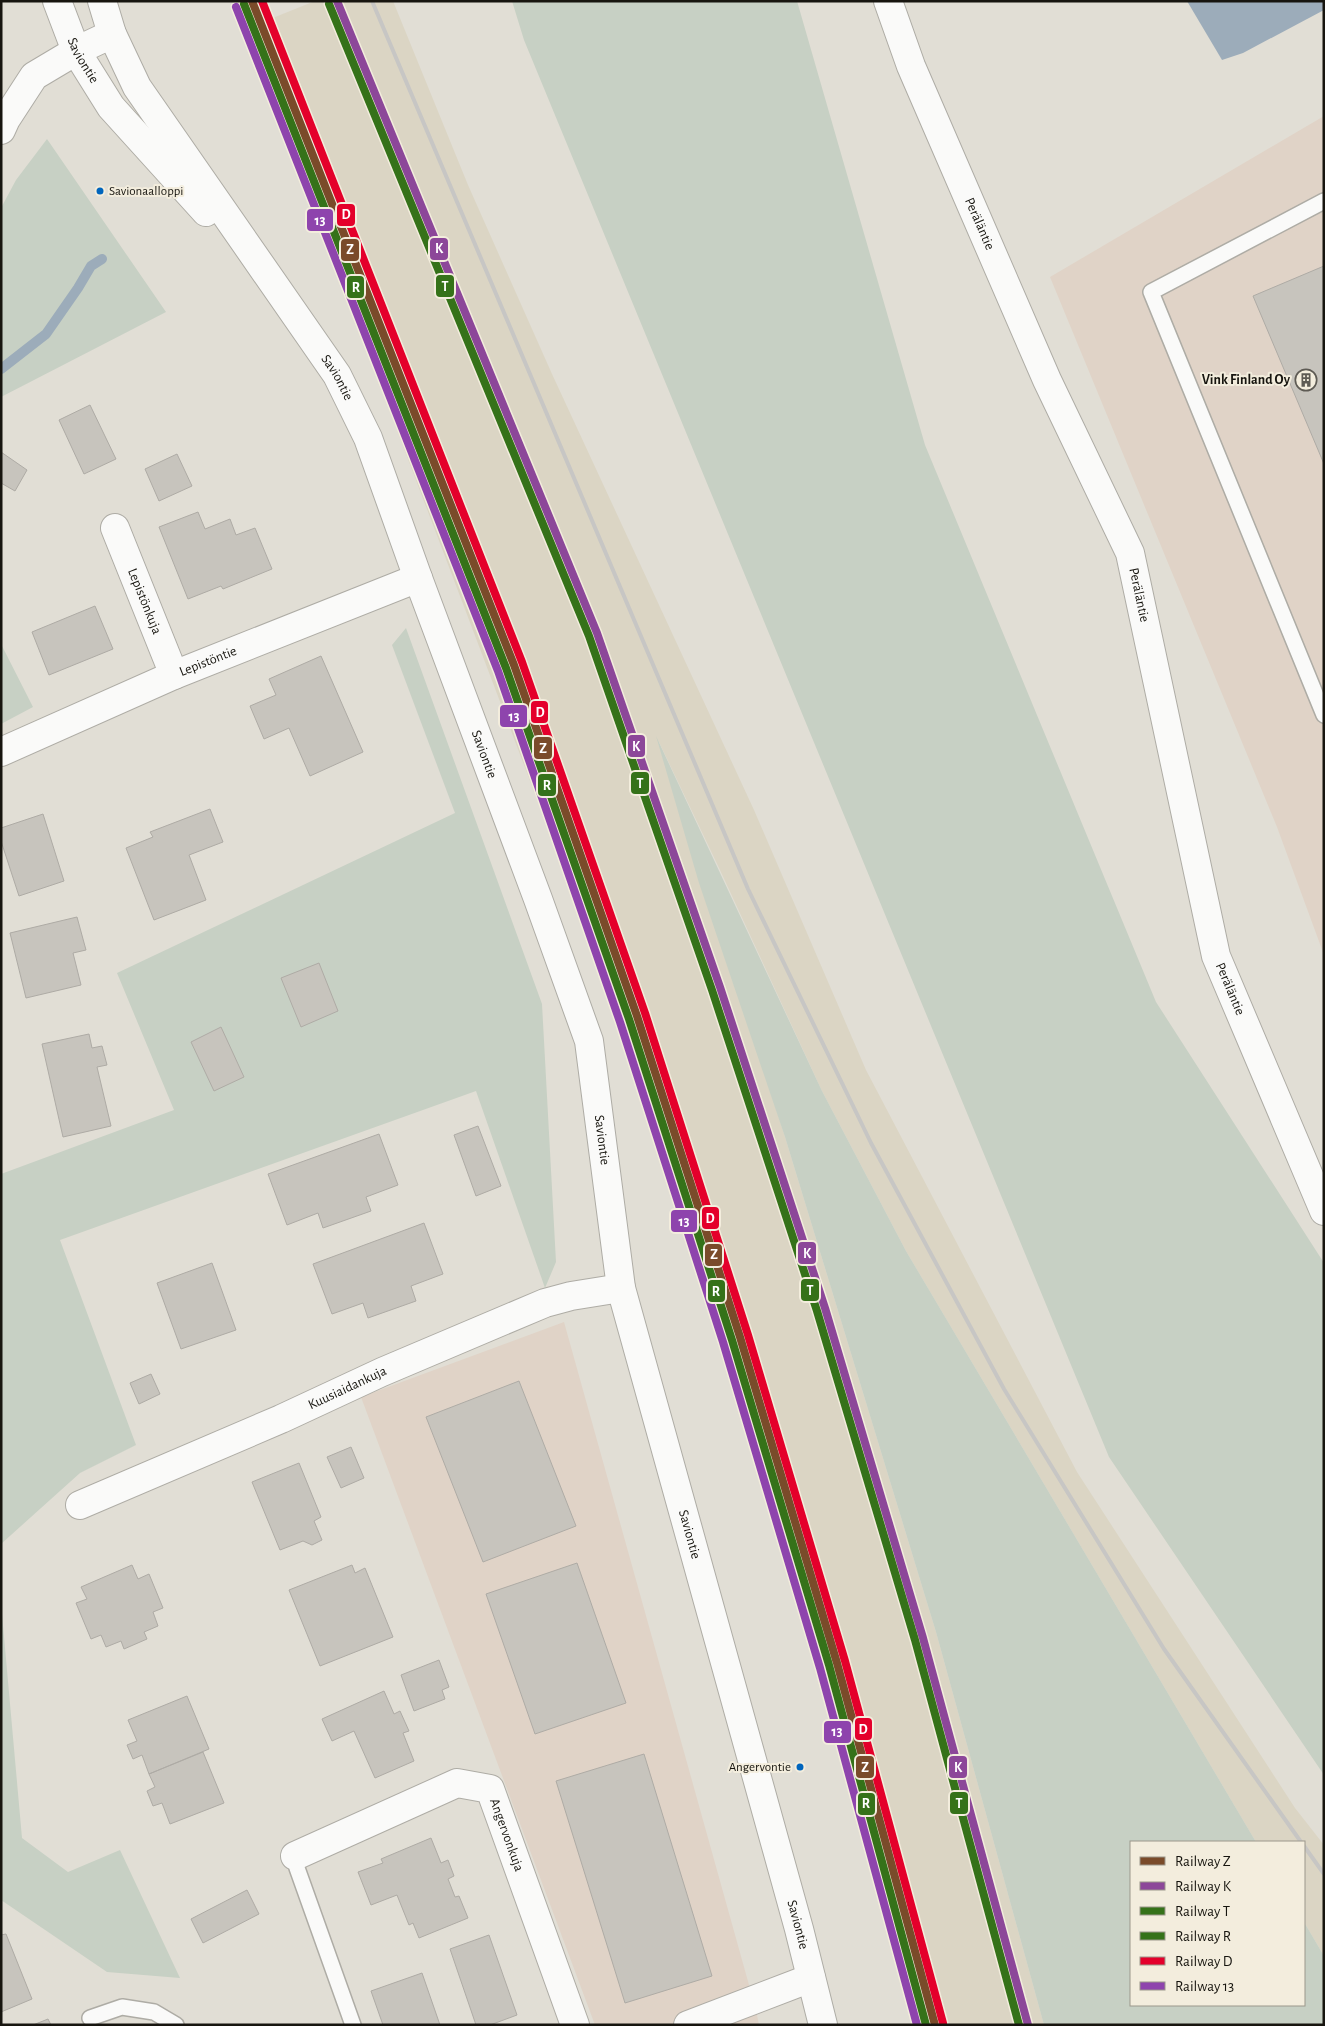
<svg xmlns="http://www.w3.org/2000/svg" width="1325" height="2026" font-family="'Alegreya Sans',sans-serif">
<style>
.built{fill:#dbd5c4}
.industrial{fill:#e0d3c7}
.green{fill:#c7d0c4}
.water{fill:#9cacba}
.lines{fill:none;stroke-linecap:round;stroke-linejoin:round}
.stream{stroke:#9cacba;stroke-width:10}
.building{fill:#c7c4bd;stroke:#aeaba5}
.lane-casing{stroke:#aeaca5;stroke-width:18}
.street-casing{stroke:#aeaca5;stroke-width:30}
.secondary-casing{stroke:#aeaca5;stroke-width:30}
.lane{stroke:#fafaf9;stroke-width:15}
.street{stroke:#fafaf9;stroke-width:28}
.secondary{stroke:#fafaf9;stroke-width:28}
.rail{stroke:#c7c6c4;stroke-width:4}
.rail-1-casing{stroke:#f3eddd;stroke-width:11}
.rail-2-casing{stroke:#f3eddd;stroke-width:11}
.rail-3-casing{stroke:#f3eddd;stroke-width:11}
.rail-4-casing{stroke:#f3eddd;stroke-width:11}
.rail-5-casing{stroke:#f3eddd;stroke-width:11}
.rail-6-casing{stroke:#f3eddd;stroke-width:11}
.rail-1{stroke:#7a4b2a;stroke-width:8}
.rail-2{stroke:#8c4799;stroke-width:8}
.rail-3{stroke:#357219;stroke-width:8}
.rail-4{stroke:#357219;stroke-width:8}
.rail-5{stroke:#e4002b;stroke-width:8}
.rail-6{stroke:#8e44ad;stroke-width:8}
.bus-dot{fill:#0065bd;stroke:#f3eddd;stroke-width:2}
.labels{text-anchor:middle;dominant-baseline:central;stroke-width:4;stroke-linejoin:round;paint-order:stroke}
.bus-label{font-size:13px;fill:#17150f;stroke:#f3eddd;text-anchor:start}
.street-label{font-size:14px;fill:#17150f;stroke:#f3eddd}
.poi-label{font-size:14px;font-weight:bold;fill:#17150f;stroke:#f3eddd;text-anchor:end}
.line-badge{stroke:#f3eddd;stroke-width:2}
.badge-label{font-size:14px;text-anchor:middle;font-weight:bold;fill:#fff}
</style>
<rect width="100%" height="100%" fill="#e1ded5"/>
<!-- built -->
<path class="built" d="M315,1H393L468,185L552,374L754,810L866,1070L1077,1472L1295,1808L1324,1845V1956L1304,1922V1842H1256L906,1251L822,1091L720,870L658,740L785,1137L936,1632L1044,2025H916L824,1661L571,889L245,29Z"/>
<!-- industrial -->
<path class="industrial" d="M1324,116V955L1277,827L1050,277Z
M564,1322L756,2010L759,2025H595L361,1397Z"/>
<!-- green -->
<path class="green" d="M512,1H797L925,445L1156,1002L1324,1263V1775L1109,1457L524,40Z
M47,139L166,312L1,397V208L16,180Z
M406,628L542,1004L556,1262L545,1288L476,1091L60,1240L136,1445L80,1473L1,1544V1174L174,1110L117,973L455,813L392,645Z
M1,644L33,707L1,724Z
M656,736L822,1091L906,1251L1256,1842H1131V2005H1304V1922L1324,1956V2025H1044L936,1632L785,1137L699,883Z
M1,1603L22,1838L68,1872L120,1850L180,1978L107,1972L1,1900Z"/>
<!-- water -->
<path class="water" d="M1187,1H1324V10L1243,53L1222,60Z"/>
<g class="lines">
<!-- stream -->
<path class="stream" d="M1,369L46,334L78,288L91,266L102,259"/>
</g>
<!-- building -->
<path class="building" d="M1324,266V464L1253,296Z
M90,405L116,459L84,474L59,420Z
M1,452L27,470L15,491L1,483Z
M177,454L192,486L159,501L145,469Z
M198,512L205,529L230,519L236,535L255,528L272,569L223,589L221,586L188,599L159,527Z
M95,606L113,649L49,675L32,632Z
M321,656L363,752L310,776L289,728L264,739L250,706L276,695L269,679Z
M210,809L223,842L189,855L206,900L154,920L126,848L153,837L150,832Z
M43,814L64,881L19,896L1,841V828Z
M77,917L86,950L73,953L81,985L26,998L10,933Z
M319,963L338,1011L301,1027L281,978Z
M221,1027L244,1077L214,1091L191,1042Z
M89,1034L92,1048L102,1046L107,1065L97,1067L111,1126L63,1137L42,1044Z
M478,1126L501,1186L476,1196L454,1135Z
M379,1134L398,1185L366,1197L371,1211L323,1228L318,1213L287,1225L268,1174Z
M424,1223L443,1274L411,1286L416,1301L368,1318L363,1303L332,1314L313,1264Z
M212,1263L236,1330L181,1349L157,1283Z
M151,1374L160,1394L139,1404L130,1383Z
M519,1381L576,1526L483,1562L426,1417Z
M351,1447L364,1478L341,1488L327,1457Z
M299,1463L321,1517L314,1521L322,1540L312,1545L303,1541L280,1550L252,1482Z
M577,1563L626,1703L535,1734L486,1594Z
M132,1565L138,1579L149,1574L163,1608L153,1612L158,1626L144,1632L147,1639L124,1649L121,1641L106,1647L101,1635L91,1639L76,1603L87,1599L81,1587Z
M352,1565L355,1573L365,1568L393,1637L320,1666L289,1590Z
M439,1660L449,1687L442,1690L445,1699L414,1711L401,1675Z
M384,1691L394,1714L400,1711L409,1731L403,1733L414,1761L375,1778L354,1731L332,1741L322,1719Z
M187,1696L209,1749L149,1774L142,1755L133,1759L127,1745L137,1741L128,1720Z
M203,1752L224,1803L170,1824L162,1803L153,1806L147,1791L155,1787L149,1774Z
M644,1754L712,1976L625,2003L556,1781Z
M431,1838L441,1863L448,1860L454,1876L448,1879L455,1897L459,1896L468,1918L419,1938L413,1923L409,1925L397,1895L371,1905L358,1872L383,1863L381,1859Z
M247,1890L259,1914L203,1943L191,1919Z
M6,1934L32,1999L1,2012V1935Z
M489,1935L517,2015L490,2025H476L450,1949Z
M422,1973L440,2025H383L371,1991Z
M48,2019L51,2025H33Z"/>
<g class="lines">
<!-- lane casing -->
<g class="lane-casing">
<path id="lane" d="M1324,201L1151,292L1324,715
M297,1868L353,2025
M90,2018L122,2007L154,2012L176,2025"/>
</g>
<!-- street casing -->
<g class="street-casing">
<g id="street">
<path id="s1" d="M888,1L911,66L1047,380L1130,553L1216,956L1324,1211"/>
<path d="M1,130L6,119L34,76L76,51L112,34"/>
<path id="s2" d="M115,528L174,675"/>
<path id="s3" d="M1,752L174,675L418,578"/>
<path id="s4" d="M80,1505L281,1419L382,1372L545,1303L571,1296L621,1288"/>
<path id="s5" d="M295,1856L457,1783L490,1789L575,2025"/>
<path d="M688,2025L811,1978"/>
</g>
</g>
<!-- secondary casing -->
<g class="secondary-casing">
<g id="secondary">
<path id="s6" d="M57,1L76,51L111,107L206,212"/>
<path id="s7" d="M102,1L112,34L137,87L337,375L368,438L418,578L538,899L589,1041L621,1288L799,1929L823,2025"/>
</g>
</g>
<!-- lane -->
<use href="#lane" class="lane"/>
<!-- street -->
<use href="#street" class="street"/>
<!-- secondary -->
<use href="#secondary" class="secondary"/>
<!-- rail -->
<path class="rail" d="M372,1L748,889L871,1143L1004,1389L1164,1649L1301,1842
M1304,1846L1324,1874"/>
<!-- rail-1 casing -->
<g class="rail-1-casing">
<path id="rail-1" d="M252,1L514,665L637,1016L740,1337L837,1663L935,2025"/>
</g>
<!-- rail-2 casing -->
<g class="rail-2-casing">
<path id="rail-2" d="M337,1L597,633L720,987L825,1308L923,1638L1028,2025"/>
</g>
<!-- rail-3 casing -->
<g class="rail-3-casing">
<path id="rail-3" d="M329,4L589,636L712,990L817,1311L915,1640L1019,2025"/>
</g>
<!-- rail-4 casing -->
<g class="rail-4-casing">
<path id="rail-4" d="M244,4L506,668L629,1019L732,1340L829,1665L926,2025"/>
</g>
<!-- rail-5 casing -->
<g class="rail-5-casing">
<path id="rail-5" d="M262,1L522,662L645,1013L748,1335L845,1661L943,2023"/>
</g>
<!-- rail-6 casing -->
<g class="rail-6-casing">
<path id="rail-6" d="M236,7L498,671L620,1022L723,1342L820,1668L917,2025"/>
</g>
<!-- rail-1 -->
<use href="#rail-1" class="rail-1"/>
<!-- rail-2 -->
<use href="#rail-2" class="rail-2"/>
<!-- rail-3 -->
<use href="#rail-3" class="rail-3"/>
<!-- rail-4 -->
<use href="#rail-4" class="rail-4"/>
<!-- rail-5 -->
<use href="#rail-5" class="rail-5"/>
<!-- rail-6 -->
<use href="#rail-6" class="rail-6"/>
</g>
<!-- icons -->
<defs>
<g id="building-ring" transform="scale(1.125)"><circle r="9.5" fill="#f3eddd" stroke="#5e5b54" stroke-width="1.5"/><path d="M-4-6H4V6H1V3H-1V6H-4ZM-2.5-4.3h1.7v1.8h-1.7ZM.8-4.3h1.7v1.8H.8ZM-2.5-1h1.7V.8h-1.7ZM.8-1h1.7V.8H.8Z" fill="#5e5b54"/></g>
</defs>
<g fill-rule="evenodd">
<use href="#building-ring" x="1306" y="380"/>
</g>
<!-- markers -->
<g class="bus-dot">
<circle cx="100" cy="191" r="4.5"/>
<circle cx="800" cy="1767" r="4.5"/>
</g>
<g class="labels">
<!-- bus labels -->
<g class="bus-label">
<text x="109" y="191">Savionaalloppi</text>
<text x="791" y="1767" text-anchor="end">Angervontie</text>
</g>
<!-- street labels -->
<g class="street-label">
<text stroke="none"><textPath href="#s6" startOffset="65">Saviontie</textPath></text>
<text stroke="none"><textPath href="#s1" startOffset="241">Peräläntie</textPath></text>
<text stroke="none"><textPath href="#s7" startOffset="446">Saviontie</textPath></text>
<text stroke="none"><textPath href="#s1" startOffset="646">Peräläntie</textPath></text>
<text stroke="none"><textPath href="#s2" startOffset="79">Lepistönkuja</textPath></text>
<text stroke="none"><textPath href="#s3" startOffset="226">Lepistöntie</textPath></text>
<text stroke="none"><textPath href="#s7" startOffset="851">Saviontie</textPath></text>
<text stroke="none"><textPath href="#s1" startOffset="1051">Peräläntie</textPath></text>
<text stroke="none"><textPath href="#s7" startOffset="1256">Saviontie</textPath></text>
<text stroke="none"><textPath href="#s4" startOffset="292">Kuusiaidankuja</textPath></text>
<text stroke="none"><textPath href="#s7" startOffset="1661">Saviontie</textPath></text>
<text stroke="none"><textPath href="#s5" startOffset="260">Angervonkuja</textPath></text>
<text stroke="none"><textPath href="#s7" startOffset="2066">Saviontie</textPath></text>
</g>
<!-- poi labels -->
<g class="poi-label">
<text x="1290" y="380">Vink Finland Oy</text>
</g>
</g>
<g class="line-badge">
<rect x="336" y="203" width="20" height="24" rx="5" fill="#e4002b"/>
<rect x="306" y="208" width="28" height="24" rx="5" fill="#8e44ad"/>
<rect x="429" y="237" width="20" height="24" rx="5" fill="#8c4799"/>
<rect x="340" y="238" width="20" height="24" rx="5" fill="#7a4b2a"/>
<rect x="435" y="274" width="20" height="24" rx="5" fill="#357219"/>
<rect x="346" y="275" width="19" height="24" rx="5" fill="#357219"/>
<rect x="530" y="700" width="19" height="24" rx="5" fill="#e4002b"/>
<rect x="499" y="704" width="29" height="24" rx="5" fill="#8e44ad"/>
<rect x="627" y="734" width="19" height="24" rx="5" fill="#8c4799"/>
<rect x="533" y="736" width="20" height="24" rx="5" fill="#7a4b2a"/>
<rect x="630" y="771" width="20" height="24" rx="5" fill="#357219"/>
<rect x="537" y="773" width="20" height="24" rx="5" fill="#357219"/>
<rect x="701" y="1206" width="19" height="24" rx="5" fill="#e4002b"/>
<rect x="670" y="1209" width="28" height="24" rx="5" fill="#8e44ad"/>
<rect x="797" y="1241" width="20" height="24" rx="5" fill="#8c4799"/>
<rect x="704" y="1243" width="19" height="24" rx="5" fill="#7a4b2a"/>
<rect x="800" y="1278" width="20" height="24" rx="5" fill="#357219"/>
<rect x="707" y="1279" width="19" height="24" rx="5" fill="#357219"/>
<rect x="854" y="1717" width="19" height="24" rx="5" fill="#e4002b"/>
<rect x="823" y="1720" width="29" height="24" rx="5" fill="#8e44ad"/>
<rect x="948" y="1755" width="20" height="24" rx="5" fill="#8c4799"/>
<rect x="855" y="1755" width="20" height="24" rx="5" fill="#7a4b2a"/>
<rect x="949" y="1791" width="20" height="24" rx="5" fill="#357219"/>
<rect x="857" y="1792" width="19" height="24" rx="5" fill="#357219"/>
</g>
<g class="badge-label">
<text x="346" y="219">D</text>
<text x="320" y="225">13</text>
<text x="439" y="253">K</text>
<text x="350" y="254">Z</text>
<text x="445" y="291">T</text>
<text x="356" y="292">R</text>
<text x="540" y="717">D</text>
<text x="514" y="721">13</text>
<text x="636" y="751">K</text>
<text x="543" y="753">Z</text>
<text x="640" y="788">T</text>
<text x="547" y="790">R</text>
<text x="710" y="1223">D</text>
<text x="684" y="1226">13</text>
<text x="807" y="1258">K</text>
<text x="714" y="1259">Z</text>
<text x="810" y="1295">T</text>
<text x="716" y="1296">R</text>
<text x="863" y="1734">D</text>
<text x="837" y="1736">13</text>
<text x="958" y="1772">K</text>
<text x="865" y="1772">Z</text>
<text x="959" y="1808">T</text>
<text x="866" y="1808">R</text>
</g>
<!-- border -->
<rect width="1325" height="2026" fill="none" stroke="#17150f" stroke-width="5"/>
<!-- legend -->
<rect x="1130" y="1841" width="175" height="165" fill="#f3eddd" stroke="#9b978b"/>
<rect x="1140" y="1857" width="25" height="8" fill="#7a4b2a" stroke="#9b978b"/>
<text x="1175" y="1866" font-size="15" fill="#17150f">Railway Z</text>
<rect x="1140" y="1882" width="25" height="8" fill="#8c4799" stroke="#9b978b"/>
<text x="1175" y="1891" font-size="15" fill="#17150f">Railway K</text>
<rect x="1140" y="1907" width="25" height="8" fill="#357219" stroke="#9b978b"/>
<text x="1175" y="1916" font-size="15" fill="#17150f">Railway T</text>
<rect x="1140" y="1932" width="25" height="8" fill="#357219" stroke="#9b978b"/>
<text x="1175" y="1941" font-size="15" fill="#17150f">Railway R</text>
<rect x="1140" y="1957" width="25" height="8" fill="#e4002b" stroke="#9b978b"/>
<text x="1175" y="1966" font-size="15" fill="#17150f">Railway D</text>
<rect x="1140" y="1982" width="25" height="8" fill="#8e44ad" stroke="#9b978b"/>
<text x="1175" y="1991" font-size="15" fill="#17150f">Railway 13</text>
</svg>
